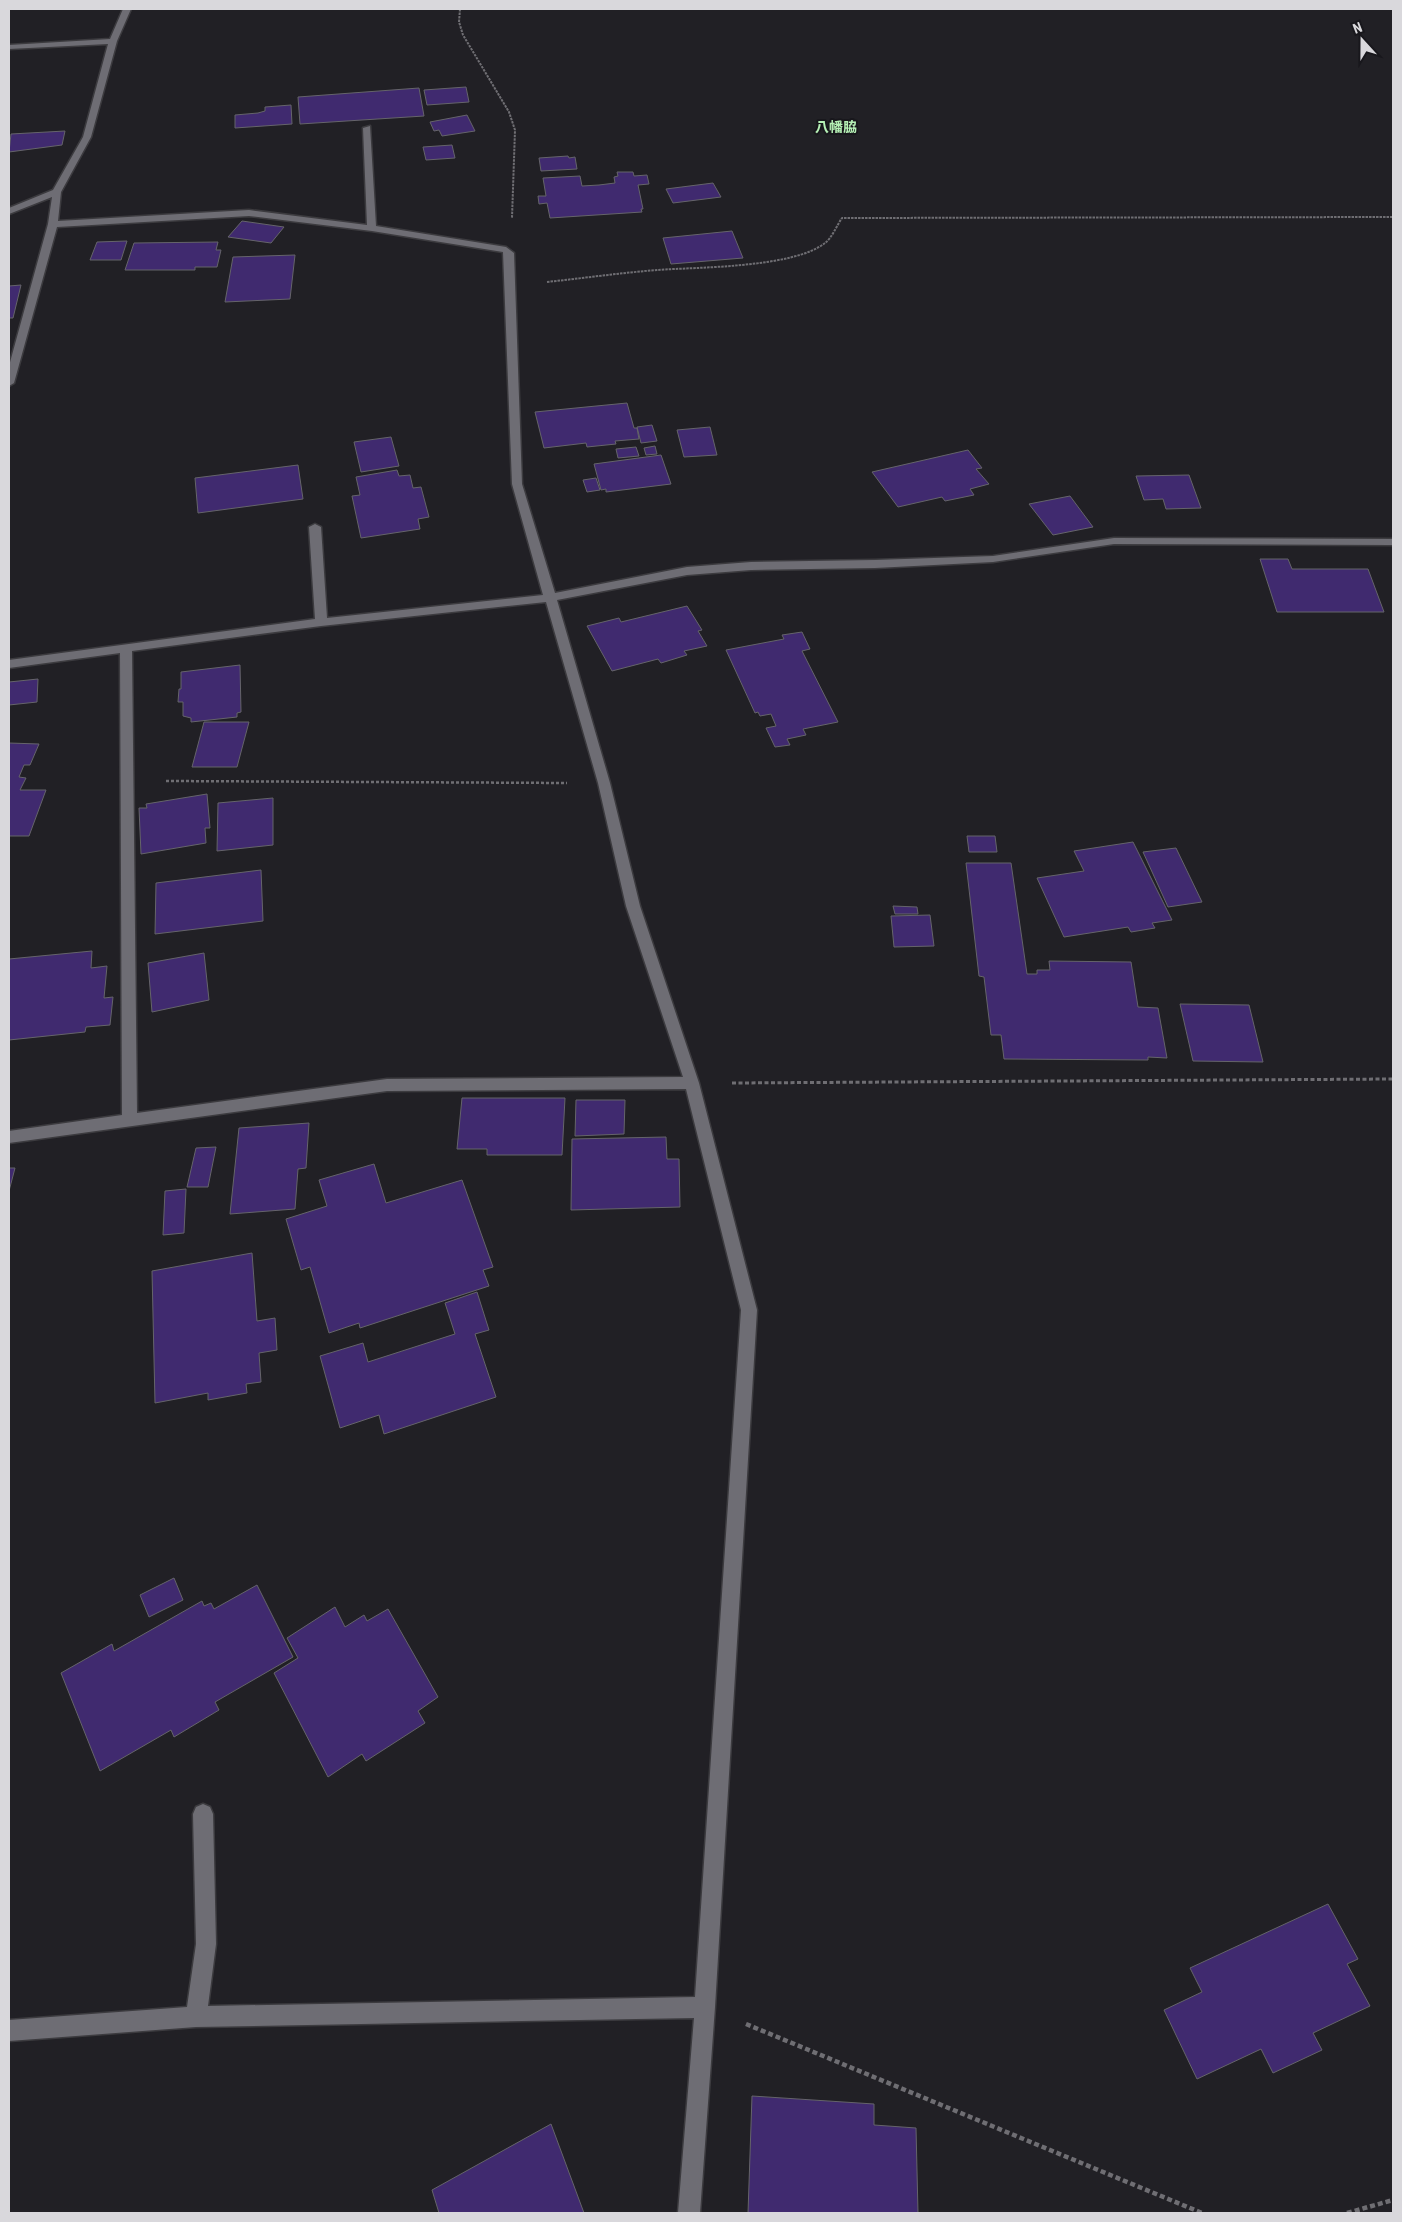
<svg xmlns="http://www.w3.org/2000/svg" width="1402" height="2222" font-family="'Roboto Condensed','Noto Sans JP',sans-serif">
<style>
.building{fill:#402a6f;stroke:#65646a}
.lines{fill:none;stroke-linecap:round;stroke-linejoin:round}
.minor-casing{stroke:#3c3b3f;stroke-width:3}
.path-far3{stroke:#6f6e73;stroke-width:2;stroke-dasharray:2.5 1;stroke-linecap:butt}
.path-far2{stroke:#6f6e73;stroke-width:2.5;stroke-dasharray:3 2;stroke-linecap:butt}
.path-far1{stroke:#6f6e73;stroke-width:3;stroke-dasharray:4 2.5;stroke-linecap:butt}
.path{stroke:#6f6e73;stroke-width:4.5;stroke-dasharray:5 3;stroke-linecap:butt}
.minor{fill:#6e6d74;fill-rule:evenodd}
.labels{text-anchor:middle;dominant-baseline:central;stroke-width:4;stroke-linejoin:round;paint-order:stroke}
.far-neighbourhood-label{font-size:14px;font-weight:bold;fill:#b6f1b6;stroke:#18171c}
</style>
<rect width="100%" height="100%" fill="#212025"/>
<!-- building -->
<path class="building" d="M466,87L469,102L427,105L424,90Z
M419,88L424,116L300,124L298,97Z
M291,105L292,124L235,128V115L258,113L265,111V107Z
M467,115L475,131L442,136L439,130L434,131L430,122Z
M65,131L62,145L9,152L11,134Z
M452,145L455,158L426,160L423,147Z
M568,156L569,158L575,157L577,169L541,171L539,158Z
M617,172H633L634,176L647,175L649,184L638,185L643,209H641L642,212L550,218L547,203L539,204L538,196H546L543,178L580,176L582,186L599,185L615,183L614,177L618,176Z
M713,183L721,197L673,203L666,189Z
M242,221L284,227L271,243L228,237Z
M732,231L743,258L671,264L663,238Z
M127,241L121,260H90L97,242Z
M218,242L216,250H221L217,267H195V270H125L134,243Z
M295,255L290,299L225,302L233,257Z
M21,285L13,318H9V286Z
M627,403L634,428H637L639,439L615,441L616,444L587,447L586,443L544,448L535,412Z
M652,425L657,441L641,443L637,427Z
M710,427L717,455L684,457L677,430Z
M391,437L399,466L361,472L354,442Z
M655,446L657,454L646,455L644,448Z
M636,447L639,456L618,458L616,449Z
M968,450L982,468L976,469L989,484L970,489L974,495L945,501L942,497L898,507L872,472Z
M661,455L671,484L606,492V489L601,490L594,464Z
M298,465L303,499L198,513L195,478Z
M397,470L399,476L410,475L413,488L421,487L429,517L418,519L420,529L361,538L352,496L360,495L356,477Z
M1189,475L1201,508L1166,509L1163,499L1144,500L1136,476Z
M596,478L600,490L587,492L583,480Z
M1070,496L1093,527L1053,535L1029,504Z
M1260,559H1288L1292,569H1368L1384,612H1277Z
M687,606L702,630L698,631L707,646L684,651L687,655L661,663L658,659L612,671L587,626L619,618L621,622Z
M802,632L810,649L802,651L838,722L803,729L806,735L787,739L790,745L775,747L766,728L776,726L771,714L760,716L758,712L755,713L726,650L784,639L782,635Z
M240,665L241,712L237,713V717L191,722V718L183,716V702H178L179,689H181V672Z
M38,679L37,702L9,705V682Z
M204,722H249L237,767H192Z
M9,743L39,744L30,765H24L19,777L26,778L20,790H46L29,836H9Z
M207,794L210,828H205L206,843L141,854L139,808H147L146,804Z
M273,798V845L217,851L218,803Z
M967,836H995L997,852H969Z
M1133,842L1172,920L1152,923L1155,928L1131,932L1128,927L1064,937L1037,878L1084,871L1074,851Z
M1176,848L1202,902L1168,907L1143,852Z
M966,863H1011L1027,974H1037V970H1050L1049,961L1131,962L1138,1007L1158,1008L1167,1058L1148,1057V1060L1004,1059L1001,1035H991L984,977L979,976Z
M261,870L263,921L155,934L156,883Z
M893,906L917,907L918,914H895Z
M930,915L934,946L894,947L891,916Z
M92,951L91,968L107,966L104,998L113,997L110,1025L86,1027L85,1032L9,1040V959Z
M204,953L209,1000L152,1012L148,963Z
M1180,1004L1249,1005L1263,1062L1193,1061Z
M462,1098H565L562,1155H487V1149H457Z
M576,1100H625L624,1134L575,1136Z
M309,1123L306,1168L298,1169L295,1209L230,1214L239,1128Z
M666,1137L667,1159H679L680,1207L571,1210L572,1139Z
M216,1147L208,1187H187L196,1148Z
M374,1164L386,1203L462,1180L493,1267L483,1270L489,1286L360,1328L359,1323L329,1333L310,1267L301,1270L286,1219L327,1206L319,1180Z
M9,1168H15L9,1191Z
M186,1189L184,1233L163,1235L165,1191Z
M252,1253L257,1321L275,1318L277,1350L259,1353L261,1382L246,1384L247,1393L208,1400V1393L155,1403L152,1271Z
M477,1292L489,1330L475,1334L496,1397L384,1434L379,1415L340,1428L320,1356L363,1343L368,1362L455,1334L445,1303Z
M174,1578L183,1600L149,1617L140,1595Z
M257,1585L293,1657L215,1702L219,1710L174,1737L171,1730L100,1771L61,1673L112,1644L114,1651L202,1601L204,1606L211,1603L214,1609Z
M335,1607L345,1627L364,1615L367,1621L388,1609L438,1697L418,1711L425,1723L366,1761L362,1754L328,1777L274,1673L298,1658L287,1638Z
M1328,1904L1358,1959L1347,1964L1370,2006L1313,2033L1322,2050L1273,2073L1261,2049L1197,2079L1164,2010L1202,1992L1190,1968Z
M752,2096L874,2104V2125L916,2128L918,2213H748Z
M551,2124L584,2213H439L432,2190Z"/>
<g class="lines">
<!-- minor casing -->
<g class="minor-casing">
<path id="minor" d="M123,9H131L117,41L91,137L61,192L58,221L249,210L367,225L363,128L370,126L376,226L506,247L514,253L522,484L555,593L687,567L751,562L875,560L993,556L1114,538L1393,539V545L1114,544L993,562L875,568L751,570L687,575L557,600L610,783L640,906L699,1083L757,1310L715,2007L700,2213H678L694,2018L196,2027L9,2041V2020L187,2007L196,1944L193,1814L196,1807L203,1804L210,1807L213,1814L216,1944L208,2006L695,1997L741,1310L686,1089L387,1091L9,1143V1131L122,1115L120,653L9,668V660L315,619L309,527L315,524L321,527L327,618L543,595L512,484L503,252L372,231L249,216L57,227L14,383L9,386V366L48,224L52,197L9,214V208L53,190L83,137L108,44L9,49V45L110,39ZM546,602L598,783L626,906L683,1077L387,1079L137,1113L132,651L321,626Z"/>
</g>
<!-- path-far3 -->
<path class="path-far3" d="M460,9L459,22L463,35L509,112L515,130L512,218
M547,282C584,278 620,273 657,270C698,267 793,268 825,243C832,238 837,225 842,218L1393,217"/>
<!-- path-far2 -->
<path class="path-far2" d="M166,781L567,783"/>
<!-- path-far1 -->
<path class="path-far1" d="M732,1083L1393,1079"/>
<!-- path -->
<path class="path" d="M746,2024L1202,2213
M1347,2213L1393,2200"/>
<!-- minor -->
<use href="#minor" class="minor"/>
</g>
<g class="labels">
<!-- far-neighbourhood labels -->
<g class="far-neighbourhood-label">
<text x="836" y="127">八幡脇</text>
</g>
</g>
<!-- border -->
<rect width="1402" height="2222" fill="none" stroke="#d9d8dc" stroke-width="20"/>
<!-- north arrow -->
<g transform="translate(1362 40) rotate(339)" stroke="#18171c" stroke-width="4" paint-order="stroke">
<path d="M0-4L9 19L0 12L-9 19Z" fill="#d9d8dc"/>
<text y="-8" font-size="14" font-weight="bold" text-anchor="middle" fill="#d9d8dc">N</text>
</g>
</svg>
